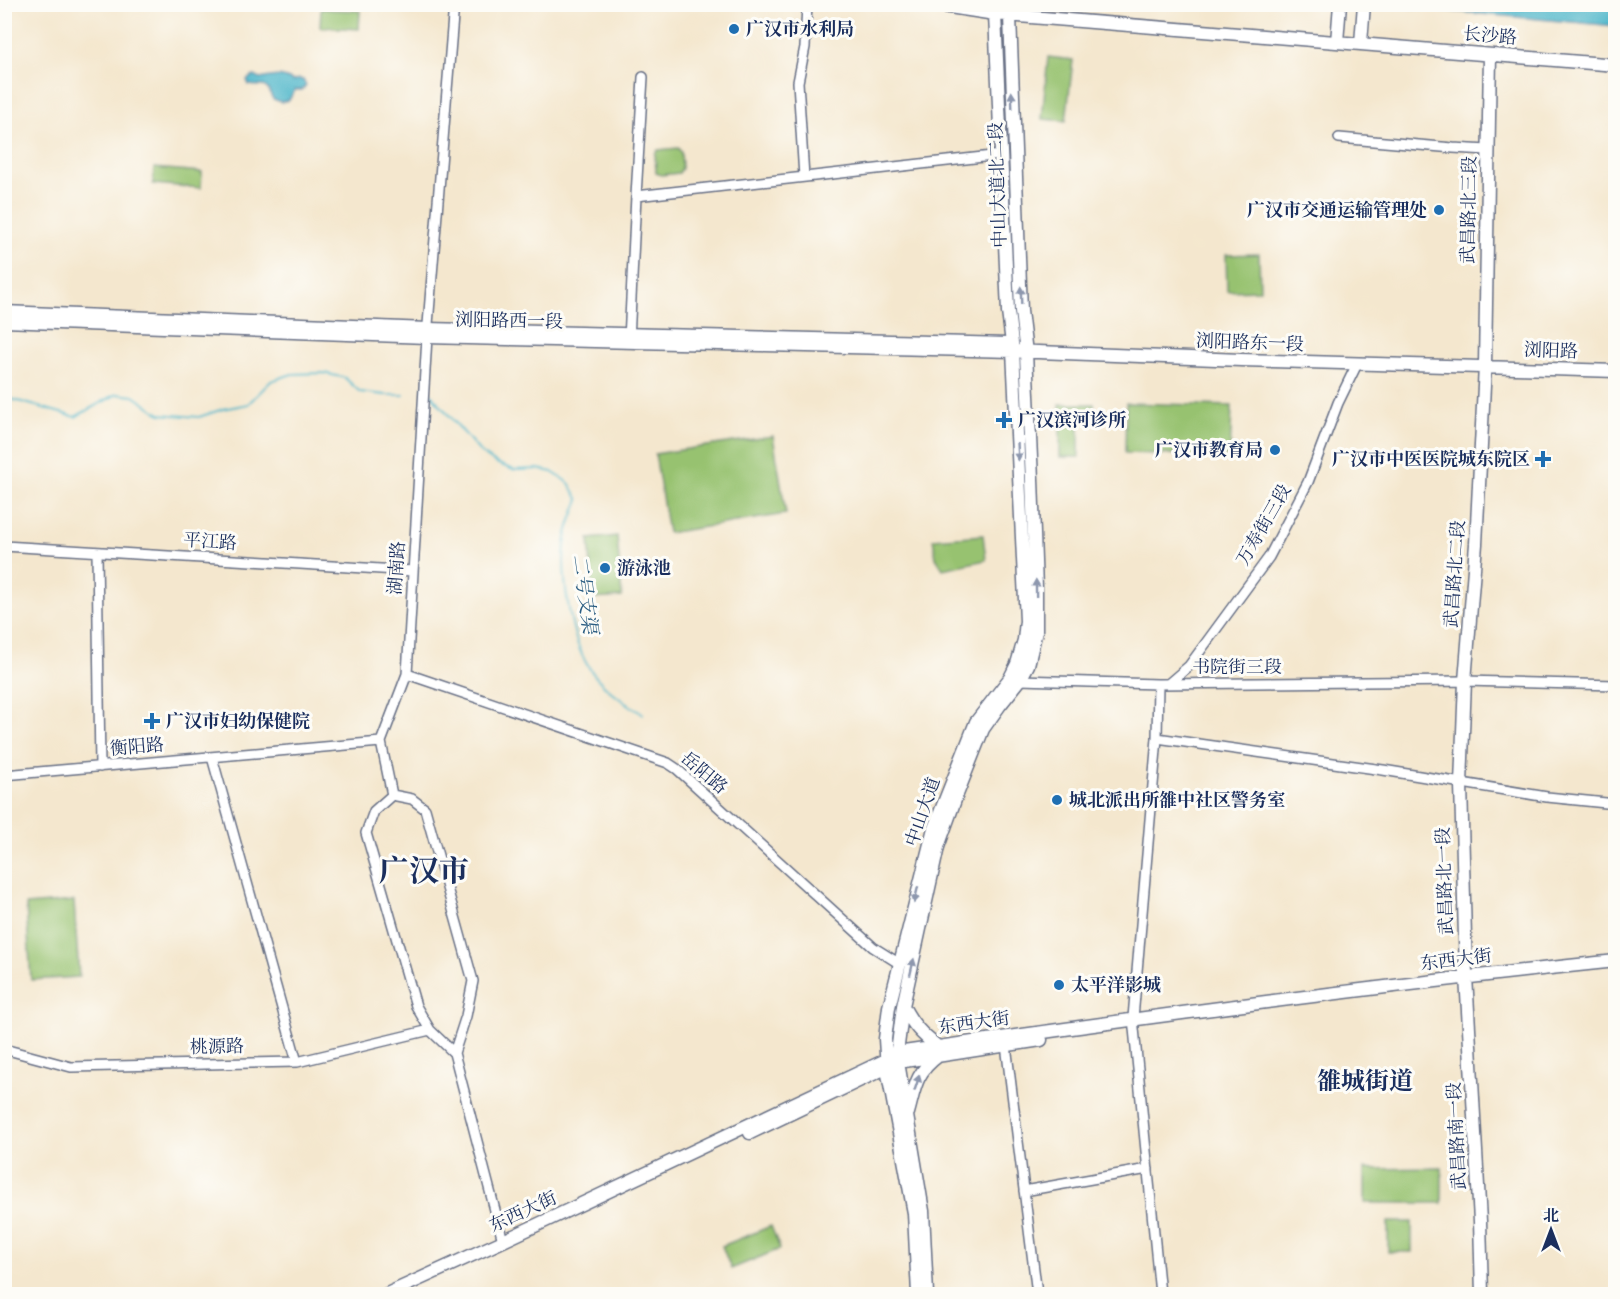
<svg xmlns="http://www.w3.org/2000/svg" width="1620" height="1299" font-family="'IM FELL French Canon','Noto Serif SC',serif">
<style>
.green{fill:#97c270;stroke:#597867;stroke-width:1.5}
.water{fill:#4bb5c9;stroke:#337294;stroke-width:1.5}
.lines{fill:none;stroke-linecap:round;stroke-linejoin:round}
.stream{stroke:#4bb5c9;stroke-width:2}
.street-casing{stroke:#676f85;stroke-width:12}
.secondary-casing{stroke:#676f85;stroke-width:15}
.street{stroke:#fff;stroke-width:9}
.secondary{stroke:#fff;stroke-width:12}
.oneway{fill:#8d97ae}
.poi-dot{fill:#1f6fb2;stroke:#fdfcf7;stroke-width:2}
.labels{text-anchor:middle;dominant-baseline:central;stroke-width:6;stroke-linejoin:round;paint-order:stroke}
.poi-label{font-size:18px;font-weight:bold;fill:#1b2f5e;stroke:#fdfcf7;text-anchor:start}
.street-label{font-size:18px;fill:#1b2f5e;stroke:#fdfcf7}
.water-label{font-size:20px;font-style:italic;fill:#2c5e83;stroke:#fdfcf7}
.district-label{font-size:24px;font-weight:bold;fill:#1b2f5e;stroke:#fdfcf7}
.town-label{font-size:30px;font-weight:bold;fill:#1b2f5e;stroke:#fdfcf7}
</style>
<rect width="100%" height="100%" fill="#fdfcf7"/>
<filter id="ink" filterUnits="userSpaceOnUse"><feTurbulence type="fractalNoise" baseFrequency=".0167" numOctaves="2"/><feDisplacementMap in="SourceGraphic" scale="12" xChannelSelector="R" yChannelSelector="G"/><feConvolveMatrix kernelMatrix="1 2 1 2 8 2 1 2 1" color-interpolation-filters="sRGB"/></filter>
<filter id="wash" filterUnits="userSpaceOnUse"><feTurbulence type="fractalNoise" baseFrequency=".008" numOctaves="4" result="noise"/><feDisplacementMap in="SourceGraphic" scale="24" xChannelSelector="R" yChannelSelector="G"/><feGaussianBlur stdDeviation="1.35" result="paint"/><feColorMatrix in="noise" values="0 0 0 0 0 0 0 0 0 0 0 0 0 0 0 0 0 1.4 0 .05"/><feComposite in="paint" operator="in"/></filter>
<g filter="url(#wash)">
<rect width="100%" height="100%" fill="#f4e7ce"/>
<!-- green -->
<path class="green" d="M321,9L360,11L359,29L320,27Z
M1048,57L1073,60L1066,121L1042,119Z
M678,148L681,152L682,168L679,173L661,175L656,173L655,154L658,150Z
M154,168L202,172L201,188L153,184Z
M1259,254L1260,290L1227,291L1226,255Z
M1126,403L1232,406L1230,456L1125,453Z
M1060,404H1094V422H1060Z
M1060,423H1079V457H1060Z
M773,436L786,514L668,533L655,454Z
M983,535L986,560L943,569L936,558L933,539Z
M617,536L622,597L593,599L589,539Z
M74,901L79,977L31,980L26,905Z
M1442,1168V1203H1365V1169Z
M1388,1222H1412V1252H1388Z
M771,1226L780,1249L731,1269L722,1246Z"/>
<!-- water -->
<path class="water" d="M1381,5H1615V26Z
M255,76L260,79C273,76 281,74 293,81L299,79L303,80L306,85L302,90H295L289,100L281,102L273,99C271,96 270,93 269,91C265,83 256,87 249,85L247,80L251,77Z"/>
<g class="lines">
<!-- stream -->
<path class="stream" d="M430,393L481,453L496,463L514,470L538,469L552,472L569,483L579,500C573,514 567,529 565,544C561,575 571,640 588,666C600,686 623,702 643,714
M4,397L75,417L117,394L134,396L160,414L199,417L223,409L248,404L271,381L292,374L324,373L345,378L360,392L385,395H404"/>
</g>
</g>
<g filter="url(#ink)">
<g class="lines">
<!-- street casing -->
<g class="street-casing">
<path id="street" d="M454,4L427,337L407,674L381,742L392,795L412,799L425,809L473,981L466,1016L454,1053L503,1241
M1339,138L1453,148L1488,150
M804,177L798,82L805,47L807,4
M636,196L643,77
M629,340L636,196L1001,155
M4,546L413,571
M97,552L100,767
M407,674L668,763L677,769L873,947L900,964
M1015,679L1020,680L1158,684L1465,681L1616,685
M1158,684L1157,738L1133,1018L1160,1294
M1168,684L1189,666L1269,557L1308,482L1338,403L1357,364
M1157,738L1383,770L1547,797L1616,804
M212,757L297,1062
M4,775L381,742
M392,795L374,811L366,833L416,1006L430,1030L454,1053
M1006,1045L1037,1294
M4,1049L71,1067L297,1062L430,1030
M1024,1191L1148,1169"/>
</g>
<!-- secondary casing -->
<g class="secondary-casing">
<path id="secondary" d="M930,4L995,14L1616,65
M1337,42L1340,4
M1361,43L1364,4
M4,312L428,329L1008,344
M4,321L427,337L1013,351L1241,360L1616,371
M903,1006C913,1025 921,1034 938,1047
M908,1113C915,1088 915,1073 938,1056
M750,1133L898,1062L1041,1040
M387,1294L503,1241L886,1060L897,1053C1136,1018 1375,986 1616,961
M918,1294L914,1213L887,1069L885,1039L889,1007L934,828L976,722L1010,678L1017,664L1024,640L1026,621L1013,351L1008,312L995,14
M927,1294L923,1211L898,1062L897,1053L903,1006L938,847L956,797L983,729L1000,705L1020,680L1028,665L1036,631V588L1032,479L1026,353L1021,311L1010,16
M1482,1294L1480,1221L1466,976L1461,784L1465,681L1476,544L1485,366L1490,55"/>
</g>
<!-- street -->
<use href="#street" class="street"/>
<!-- secondary -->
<use href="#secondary" class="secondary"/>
</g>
<!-- one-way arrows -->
<defs><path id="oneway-solid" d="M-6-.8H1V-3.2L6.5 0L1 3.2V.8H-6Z" transform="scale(1.5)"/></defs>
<g class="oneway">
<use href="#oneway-solid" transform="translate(1012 100) rotate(-92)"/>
<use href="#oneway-solid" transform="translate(1021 295) rotate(-92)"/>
<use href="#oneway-solid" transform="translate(1018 452) rotate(87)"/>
<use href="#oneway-solid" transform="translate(1036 588) rotate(-91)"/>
<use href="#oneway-solid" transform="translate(916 895) rotate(104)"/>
<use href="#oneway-solid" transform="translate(912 967) rotate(-77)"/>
<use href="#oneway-solid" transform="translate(917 1083) rotate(-72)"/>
</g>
</g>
<!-- markers -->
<g class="poi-dot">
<circle cx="734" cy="29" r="6"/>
<circle cx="1439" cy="210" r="6"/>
<path d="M1001 411h6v6h6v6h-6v6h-6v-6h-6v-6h6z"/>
<circle cx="1275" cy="450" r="6"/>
<path d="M1540 450h6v6h6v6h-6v6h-6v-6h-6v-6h6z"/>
<circle cx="605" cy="568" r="6"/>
<path d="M149 712h6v6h6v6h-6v6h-6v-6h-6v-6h6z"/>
<circle cx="1057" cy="800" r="6"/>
<circle cx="1059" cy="985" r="6"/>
</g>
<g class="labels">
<!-- poi labels -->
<g class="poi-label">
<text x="746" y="29">广汉市水利局</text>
<text x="1427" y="210" text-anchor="end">广汉市交通运输管理处</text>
<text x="1018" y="420">广汉滨河诊所</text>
<text x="1263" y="450" text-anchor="end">广汉市教育局</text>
<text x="1530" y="459" text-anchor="end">广汉市中医医院城东院区</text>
<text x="617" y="568">游泳池</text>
<text x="166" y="721">广汉市妇幼保健院</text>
<text x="1069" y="800">城北派出所雒中社区警务室</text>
<text x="1071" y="985">太平洋影城</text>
</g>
<!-- street labels -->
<g class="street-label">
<text transform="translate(1490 36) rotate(5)">长沙路</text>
<text transform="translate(998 185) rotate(-92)">中山大道北二段</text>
<text transform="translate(1469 210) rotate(-89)">武昌路北三段</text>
<text transform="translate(509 321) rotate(1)">浏阳路西一段</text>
<text transform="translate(1250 343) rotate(2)">浏阳路东一段</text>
<text transform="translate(1551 351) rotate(2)">浏阳路</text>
<text transform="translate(1264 525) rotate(-60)">万寿街三段</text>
<text transform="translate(210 542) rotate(4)">平江路</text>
<text transform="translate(397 568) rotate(-86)">湖南路</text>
<text transform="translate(1455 574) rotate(-86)">武昌路北二段</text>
<text x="1237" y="667">书院街三段</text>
<text transform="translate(137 747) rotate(-5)">衡阳路</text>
<text transform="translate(704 773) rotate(40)">岳阳路</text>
<text transform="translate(923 812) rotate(-71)">中山大道</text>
<text transform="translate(1445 881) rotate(-92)">武昌路北一段</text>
<text transform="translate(1456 960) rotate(-7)">东西大街</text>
<text transform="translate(974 1023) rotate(-8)">东西大街</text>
<text transform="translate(217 1047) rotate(-1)">桃源路</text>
<text transform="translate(1457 1136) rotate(-93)">武昌路南一段</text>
<text transform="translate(523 1212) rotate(-25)">东西大街</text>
</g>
<!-- water labels -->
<g class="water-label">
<text transform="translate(585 594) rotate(82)">二号支渠</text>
</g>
<!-- district labels -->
<g class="district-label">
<text x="1365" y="1081">雒城街道</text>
</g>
<!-- town labels -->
<g class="town-label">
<text x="424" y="871">广汉市</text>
</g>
</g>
<!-- margin -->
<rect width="1620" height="1299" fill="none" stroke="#fdfcf7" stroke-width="24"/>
<!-- north arrow -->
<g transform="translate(1551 1230)" stroke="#fdfcf7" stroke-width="4.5" paint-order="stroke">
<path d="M0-4.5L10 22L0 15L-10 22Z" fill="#1b2f5e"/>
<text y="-9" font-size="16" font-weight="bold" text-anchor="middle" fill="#1b2f5e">北</text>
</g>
</svg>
